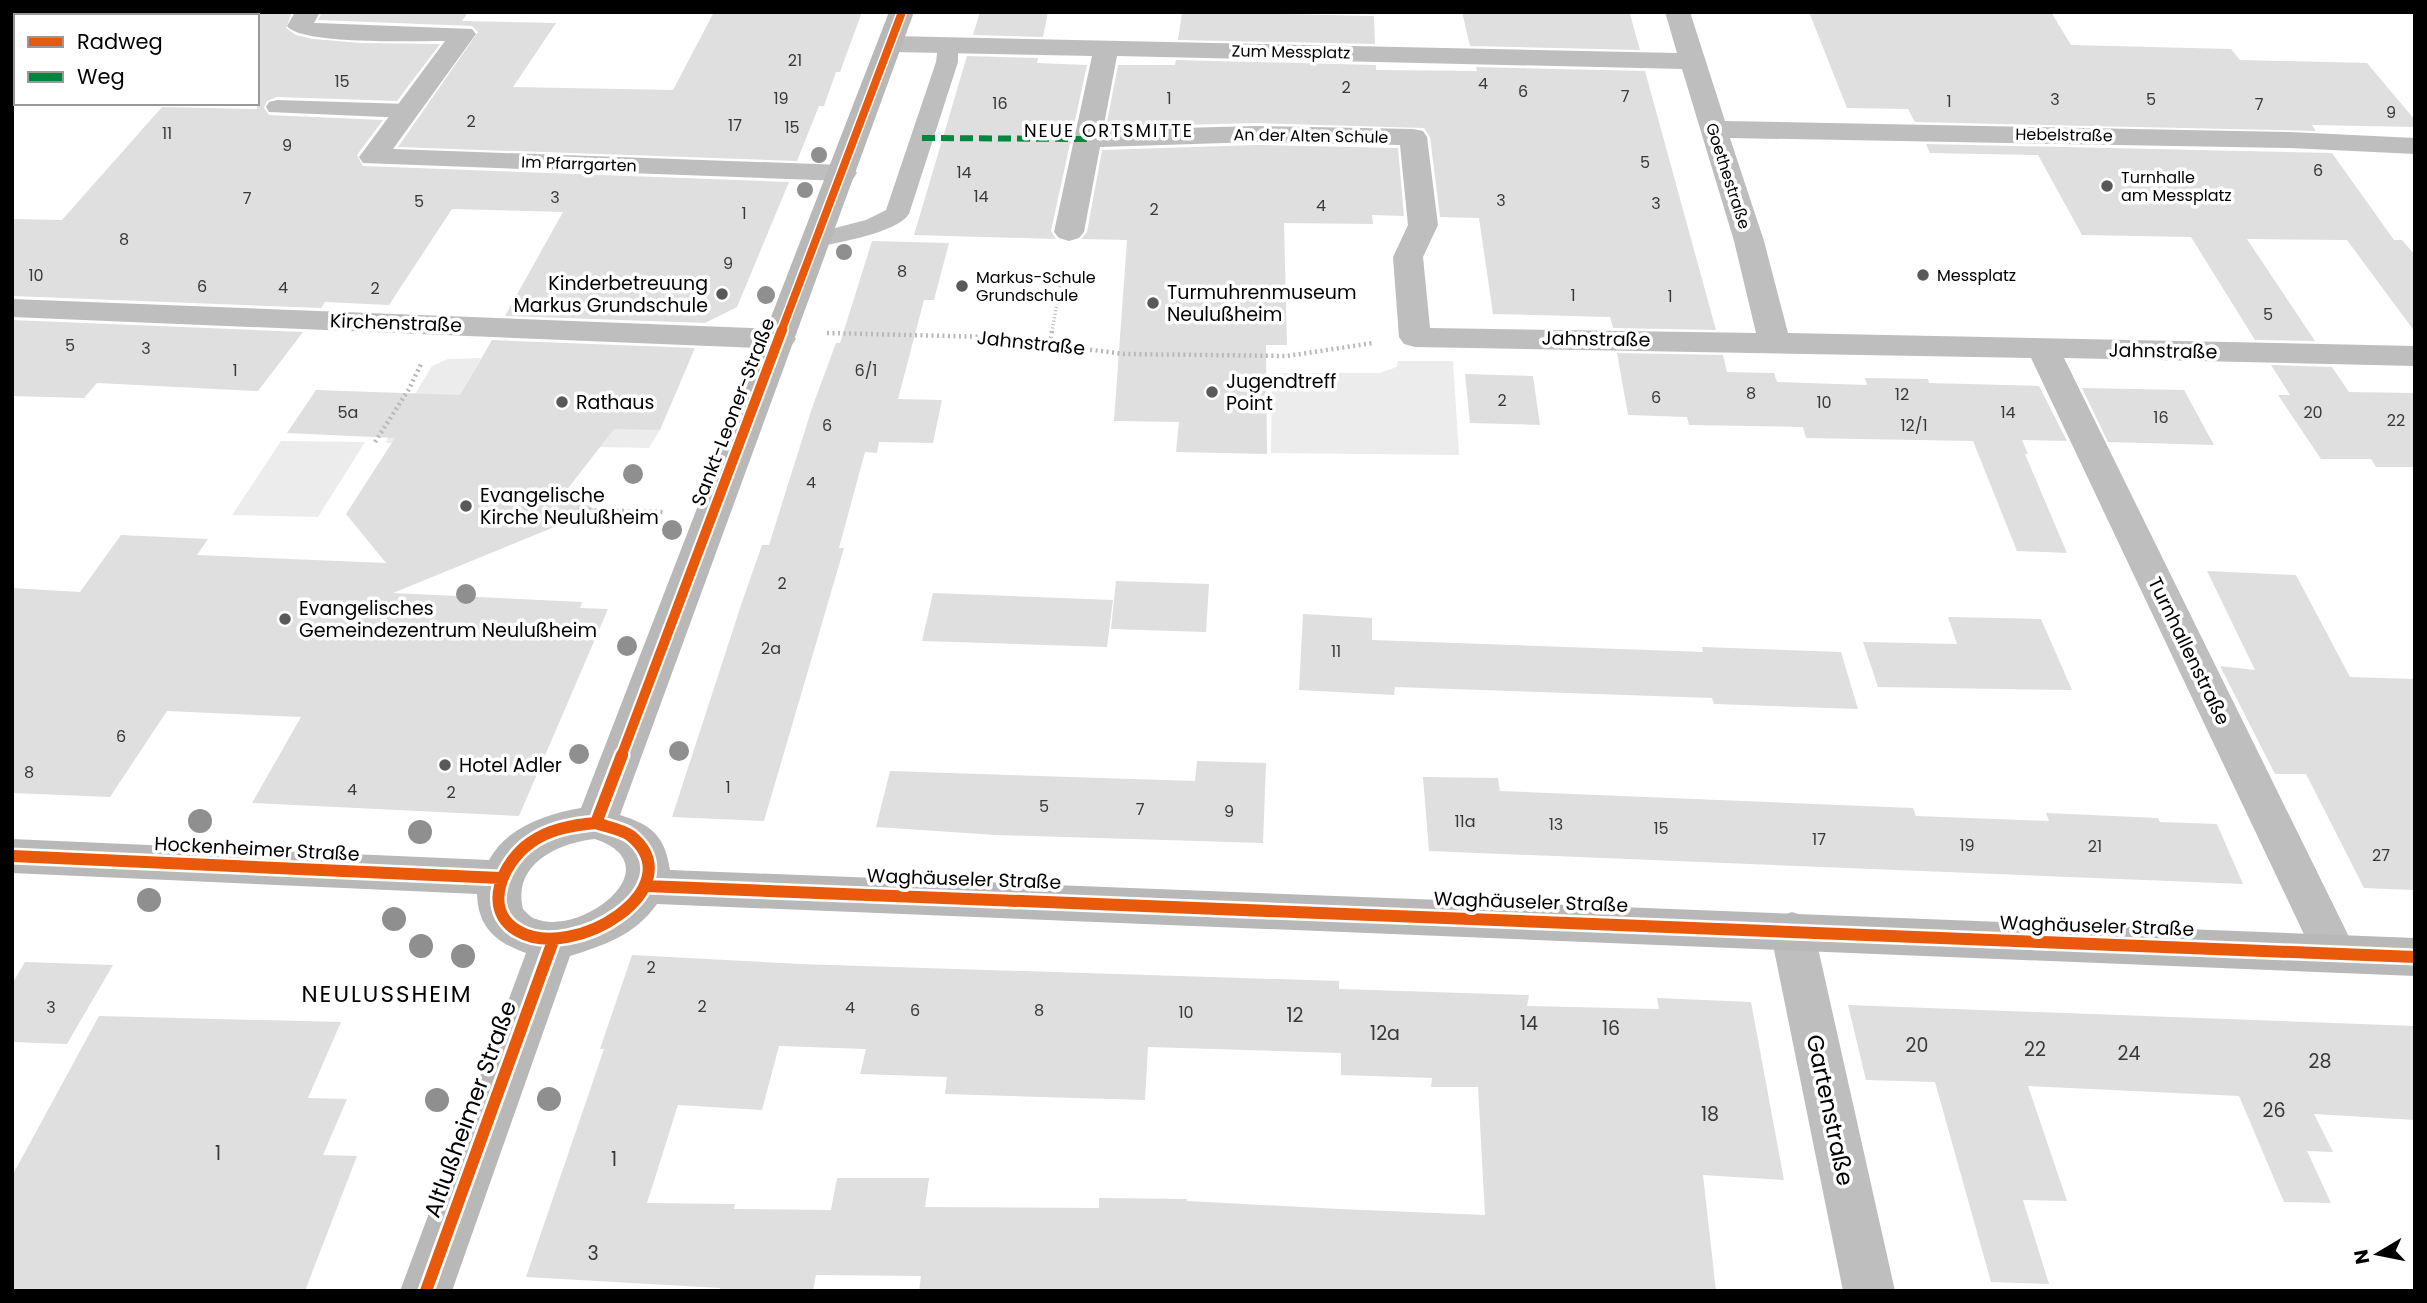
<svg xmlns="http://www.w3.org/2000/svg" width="2427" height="1303" font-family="Poppins,sans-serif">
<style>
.green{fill:#ececec}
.building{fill:#dfdfdf;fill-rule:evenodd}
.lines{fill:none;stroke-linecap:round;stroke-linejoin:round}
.path-far1{stroke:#b9b9b9;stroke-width:3.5;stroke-dasharray:1 2.5;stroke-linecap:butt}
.path{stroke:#b9b9b9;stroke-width:4.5;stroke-dasharray:2 3.5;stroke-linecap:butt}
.lane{fill:#bebebe;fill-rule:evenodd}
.street{fill:#bebebe;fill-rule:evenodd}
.secondary{fill:#b8b8b8;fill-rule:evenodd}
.quiet{stroke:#00873e;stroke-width:6;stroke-dasharray:13 6;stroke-linecap:butt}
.cycleway-far2-casing{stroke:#fff;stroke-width:11}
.cycleway-far1-casing{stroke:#fff;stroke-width:14}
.cycleway-casing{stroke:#fff;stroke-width:17}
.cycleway-far2{stroke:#e8590c;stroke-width:8}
.cycleway-far1{stroke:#e8590c;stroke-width:10}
.cycleway{stroke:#e8590c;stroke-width:12}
.tree{fill:#8f8f8f}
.poi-dot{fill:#595959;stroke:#fff;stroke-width:2.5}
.labels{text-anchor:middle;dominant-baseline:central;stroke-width:7;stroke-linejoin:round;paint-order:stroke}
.far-street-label{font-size:16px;fill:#000;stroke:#fff}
.number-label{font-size:16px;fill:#383838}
.far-poi-label{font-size:16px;fill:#000;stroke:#fff;text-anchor:start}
.far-neighbourhood-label{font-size:18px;letter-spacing:2px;fill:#000;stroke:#fff}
.poi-label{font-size:19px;fill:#000;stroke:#fff;text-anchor:start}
.street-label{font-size:19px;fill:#000;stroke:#fff}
.near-number-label{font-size:19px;fill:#383838}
.quarter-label{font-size:23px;letter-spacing:2px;fill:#000;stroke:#fff}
.near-street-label{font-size:23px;fill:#000;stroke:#fff}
</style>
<rect width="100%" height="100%" fill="#fff"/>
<!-- green -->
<path class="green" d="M481,358L443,426L522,415L660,430L649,448L385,443L432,366L448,359Z
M1398,361H1453L1459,455L1271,453L1272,373H1379L1397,367Z
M281,441L365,442L318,517L232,515Z"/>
<!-- building -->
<path class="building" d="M257,12H292L286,28L296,35L313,39L361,43L440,44L397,101L277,97L267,101L264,108L269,115L383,120L357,155L363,166L789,182L737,307L705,323L505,316L563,212L452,209L389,305L325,302L321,308L12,296V219L62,220L162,107L257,109Z
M322,12H468L462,21L556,23L513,87L673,90L714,12H862L840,72H836L824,106H819L797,161L398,147L478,32L472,26L318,20Z
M980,12H1048L1043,37L973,35Z
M1182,12L1374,16L1375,44L1178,40Z
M1462,12L1630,14L1640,50L1470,46Z
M1809,12H2051L2071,45L2231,49L2240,60L2367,63L2415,120V127L2312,125L2316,131L1915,122L1908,109L1847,108Z
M967,56L1038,58L1037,63L1087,65L1051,231L1056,239L914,235Z
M1176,60L1376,65V70L1477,71L1476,67L1645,71L1716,330L1613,328L1610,317L1493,314L1479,218L1440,217L1430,137L1424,128L1256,123L1106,127L1118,65H1175Z
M1926,144L2332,153L2394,240H2402L2415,255V332L2347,240L2247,239L2315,341L2255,340L2191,237L2082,235L2038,155L1930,153Z
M1256,145L1398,148L1404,216L1372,215L1373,224L1284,223L1287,345H1266L1267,454L1176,452L1179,422L1114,421L1127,240L1081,239L1087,232L1102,150Z
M872,241L949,243L934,300H924L898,399L942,400L933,443L879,442L877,453L865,452L839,548H844L764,821L672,817L742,602L762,545H769L812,408L836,343H840Z
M12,320L303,332L258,391L97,383L84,398L12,396Z
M492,340L695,348L660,430L614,429L566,491L596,510L393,593L582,602L580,608L608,609L519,816L252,803L301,717L167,711L110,797L12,793V588L80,592L121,535L208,539L197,555L386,563L346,514L395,438L287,433L316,390L460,395Z
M1617,353L1723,355L1727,372L1774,373L1777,382L1867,385L1865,378L1928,379L1929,383L2039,386L2067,441L2022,440L2028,454H2025L2067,553L2017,551L1973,441L1806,438L1803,427L1689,425L1687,417L1628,415Z
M2271,365L2332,367L2349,392L2415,393V467H2376L2371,459H2321L2278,395H2290Z
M1465,374L1533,376L1540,425L1470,423Z
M2082,388L2184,390L2214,445L2108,442Z
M2207,571L2296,575L2350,677L2415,679V890L2364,888L2306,774H2275L2220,666L2255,670Z
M1116,581L1209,584L1206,632L1111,629Z
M933,593L1113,600L1107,647L922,641Z
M1303,614L1372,618V640L1703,652L1702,647L1841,652L1858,709L1714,704L1712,698L1395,687L1394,695L1299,690Z
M1948,617L2041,619L2072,690L1878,687L1863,642L1957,644Z
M1197,761L1266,763L1263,843L996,835L876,827L890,771L1195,781Z
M1423,777L1498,778L1500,791L1913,808L1916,816L2049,821L2046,813L2158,818L2160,822L2217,824L2243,884L1429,851Z
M632,955L800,964L1339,981V989L1529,995L1527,1006L1659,1009L1657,998L1751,1002L1784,1180L1703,1175L1716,1291H919L921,1276L816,1275L813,1291H720V1288L526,1277L604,1049H600ZM779,1046L866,1049L860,1074L947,1077L945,1094L1145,1100L1148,1047L1341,1053V1075L1432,1078L1431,1087H1478L1485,1215L1339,1209L1187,1201V1199L1099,1198V1208L925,1207L929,1178H837L831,1210L734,1209L735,1204L647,1203L678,1105L762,1110Z
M25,962L113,965L67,1044L12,1042V984Z
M1848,1005L2415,1026V1120L2314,1114L2333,1152L2307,1151L2331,1203L2284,1202L2239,1096L2028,1086L2067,1201L2023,1200L2049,1284L1991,1282L1935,1082L1866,1080Z
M99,1016L341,1022L308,1098L347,1099L323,1155L357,1156L305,1291H12V1176Z"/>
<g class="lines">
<!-- path-far1 -->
<path class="path-far1" d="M1052,332L1063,267"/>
<!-- path -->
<path class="path" d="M827,333L991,337L1124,354L1287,356L1373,343
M1050,344L1052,330
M375,442L409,389L422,362
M578,510L664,512"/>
<!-- lane -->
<path class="lane" d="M948,39L955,41L958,45V62L909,214C896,233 840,242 817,247L808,245L805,240L808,235L866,220L886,210L936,62L938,45L941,41Z
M277,100L408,104L416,106L419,111L416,116L408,118L269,112L266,107L269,102Z"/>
<!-- street -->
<path class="street" d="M295,12H320L314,23H317L472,29L476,34L393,149L843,165L853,167L857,173L853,179L843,181L363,163L359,157L445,41C417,41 301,45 287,26Z
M1665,12H1690L1725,121L2290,132L2415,138V154L2290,148L1730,138L1764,241L1788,333L2415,346V366L2064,358L2357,953L2351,966L2335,972L2319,966L2031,358L1415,347L1404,344L1399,337L1393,257L1408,225L1400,145L1256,142L1100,147L1084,232L1079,238L1069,241L1059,238L1054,232L1092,56L892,52L883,49L879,44L883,39L892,36L1677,53ZM1117,56L1682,69L1734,241L1756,333L1430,328L1423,257L1438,225L1427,137L1423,131L1413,129L1256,126L1103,130Z
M12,299L780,329L791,332L796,339L791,346L780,349L12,317Z
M1792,912L1808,917L1814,930L1895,1291H1843L1770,930L1776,917Z"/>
<!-- secondary -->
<path class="secondary" d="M889,12H914L620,815C652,825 665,836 670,870L2415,938V976L657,904C635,935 605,945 570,956L452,1291H400L526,953C497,943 478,928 477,894L12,873V839L489,860C507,827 546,814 581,808ZM595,839C674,866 582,937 536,919C531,918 526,912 523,909C512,864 558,843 595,839Z"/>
<!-- quiet -->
<path class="quiet" d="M922,138L1088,139"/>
<!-- cycleway-far2 casing -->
<g class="cycleway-far2-casing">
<path id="cycleway-far2" d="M781,332L902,12"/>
</g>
<!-- cycleway-far1 casing -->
<g class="cycleway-far1-casing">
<path id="cycleway-far1" d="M621,757L782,330"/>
</g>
<!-- cycleway casing -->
<g class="cycleway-casing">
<path id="cycleway" d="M596,823L622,755
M596,823C607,827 622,829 631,836C694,888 573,963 518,931C481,910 503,862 530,843C549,829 573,825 596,823Z
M12,856L500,878
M646,886L2415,957
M426,1291L553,941"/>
</g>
<!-- cycleway-far2 -->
<use href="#cycleway-far2" class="cycleway-far2"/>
<!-- cycleway-far1 -->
<use href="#cycleway-far1" class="cycleway-far1"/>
<!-- cycleway -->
<use href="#cycleway" class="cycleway"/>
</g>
<!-- trees -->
<g class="tree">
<circle cx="819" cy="155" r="8"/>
<circle cx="805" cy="190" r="8"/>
<circle cx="844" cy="252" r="8"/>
<circle cx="766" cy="295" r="9"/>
<circle cx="633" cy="474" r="10"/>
<circle cx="672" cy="530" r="10"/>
<circle cx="466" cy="594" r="10"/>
<circle cx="627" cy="646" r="10"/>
<circle cx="679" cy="751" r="10"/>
<circle cx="579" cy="754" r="10"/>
<circle cx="200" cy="821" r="12"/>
<circle cx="420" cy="832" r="12"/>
<circle cx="149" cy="900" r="12"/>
<circle cx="394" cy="919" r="12"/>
<circle cx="421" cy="946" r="12"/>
<circle cx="463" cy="956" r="12"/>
<circle cx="549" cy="1099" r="12"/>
<circle cx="437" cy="1100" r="12"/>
</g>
<!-- markers -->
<g class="poi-dot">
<circle cx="2107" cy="186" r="7"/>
<circle cx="1923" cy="275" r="7"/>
<circle cx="962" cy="286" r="7"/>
<circle cx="722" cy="294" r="7"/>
<circle cx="1153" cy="303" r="7"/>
<circle cx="1212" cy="392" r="7"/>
<circle cx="562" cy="402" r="7"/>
<circle cx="466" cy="506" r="7"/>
<circle cx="285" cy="619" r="7"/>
<circle cx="445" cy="765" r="7"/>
</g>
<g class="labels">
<!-- far-street labels -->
<g class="far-street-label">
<text transform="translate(1291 52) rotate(1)">Zum Messplatz</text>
<text transform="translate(2064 135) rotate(1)">Hebelstraße</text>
<text transform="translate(1311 136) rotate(1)">An der Alten Schule</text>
<text transform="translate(579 164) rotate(2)">Im Pfarrgarten</text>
<text transform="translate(1728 176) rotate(72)">Goethestraße</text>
</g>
<!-- number labels -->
<g class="number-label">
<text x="795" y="60">21</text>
<text x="342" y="81">15</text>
<text x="1483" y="83">4</text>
<text x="1346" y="87">2</text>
<text x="1523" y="91">6</text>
<text x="1625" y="96">7</text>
<text x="781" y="98">19</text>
<text x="1169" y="98">1</text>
<text x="2055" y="99">3</text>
<text x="2151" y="99">5</text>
<text x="1949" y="101">1</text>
<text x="1000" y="103">16</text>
<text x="2259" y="104">7</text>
<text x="2391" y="112">9</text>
<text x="471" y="121">2</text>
<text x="735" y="125">17</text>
<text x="792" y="127">15</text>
<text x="167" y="133">11</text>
<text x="287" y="145">9</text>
<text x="1645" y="162">5</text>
<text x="2318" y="170">6</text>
<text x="964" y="172">14</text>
<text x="981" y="196">14</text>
<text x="555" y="197">3</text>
<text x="247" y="198">7</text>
<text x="1501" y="200">3</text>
<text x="419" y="201">5</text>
<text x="1656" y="203">3</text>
<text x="1321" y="205">4</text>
<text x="1154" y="209">2</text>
<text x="744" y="213">1</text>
<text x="124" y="239">8</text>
<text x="728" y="263">9</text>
<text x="902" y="271">8</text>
<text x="36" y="275">10</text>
<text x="202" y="286">6</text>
<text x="283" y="287">4</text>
<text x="375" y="288">2</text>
<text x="1573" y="295">1</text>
<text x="1670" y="296">1</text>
<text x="2268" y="314">5</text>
<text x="70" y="345">5</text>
<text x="146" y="348">3</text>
<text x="235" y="370">1</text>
<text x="866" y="370">6/1</text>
<text x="1751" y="393">8</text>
<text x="1902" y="394">12</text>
<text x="1656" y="397">6</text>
<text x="1502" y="400">2</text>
<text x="1824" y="402">10</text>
<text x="348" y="412">5a</text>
<text x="2008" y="412">14</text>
<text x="2313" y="412">20</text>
<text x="2161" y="417">16</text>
<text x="2396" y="420">22</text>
<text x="827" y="425">6</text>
<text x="1914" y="425">12/1</text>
<text x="811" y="482">4</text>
<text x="782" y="583">2</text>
<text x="771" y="648">2a</text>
<text x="1336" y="651">11</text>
<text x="121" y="736">6</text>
<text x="29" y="772">8</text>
<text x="728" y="787">1</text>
<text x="352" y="789">4</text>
<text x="451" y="792">2</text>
<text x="1044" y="806">5</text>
<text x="1140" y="809">7</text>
<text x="1229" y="811">9</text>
<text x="1465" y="821">11a</text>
<text x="1556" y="824">13</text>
<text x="1661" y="828">15</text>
<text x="1819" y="839">17</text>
<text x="1967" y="845">19</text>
<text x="2095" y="846">21</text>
<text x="2381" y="855">27</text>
<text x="651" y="967">2</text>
<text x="702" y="1006">2</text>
<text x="51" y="1007">3</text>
<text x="850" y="1007">4</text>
<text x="915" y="1010">6</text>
<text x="1039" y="1010">8</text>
<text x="1186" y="1012">10</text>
</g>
<!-- far-poi labels -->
<g class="far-poi-label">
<text x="2121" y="177">Turnhalle<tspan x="2121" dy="18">am Messplatz</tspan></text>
<text x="1937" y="275">Messplatz</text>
<text x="976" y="277">Markus-Schule<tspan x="976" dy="18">Grundschule</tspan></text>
</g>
<!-- far-neighbourhood labels -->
<g class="far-neighbourhood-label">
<text x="1109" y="130">NEUE ORTSMITTE</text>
</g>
<!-- poi labels -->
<g class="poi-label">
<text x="708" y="283" text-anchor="end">Kinderbetreuung<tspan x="708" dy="22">Markus Grundschule</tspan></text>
<text x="1167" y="292">Turmuhrenmuseum<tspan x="1167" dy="22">Neulußheim</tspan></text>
<text x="1226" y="381">Jugendtreff<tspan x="1226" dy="22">Point</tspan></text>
<text x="576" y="402">Rathaus</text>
<text x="480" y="495">Evangelische<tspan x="480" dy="22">Kirche Neulußheim</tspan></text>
<text x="299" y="608">Evangelisches<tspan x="299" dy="22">Gemeindezentrum Neulußheim</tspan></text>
<text x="459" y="765">Hotel Adler</text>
</g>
<!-- street labels -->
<g class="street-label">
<text transform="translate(396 323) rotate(2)">Kirchenstraße</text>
<text transform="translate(1596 339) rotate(1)">Jahnstraße</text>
<text transform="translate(1031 343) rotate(6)">Jahnstraße</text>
<text transform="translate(2163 351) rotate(1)">Jahnstraße</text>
<text transform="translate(733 412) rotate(-69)">Sankt-Leoner-Straße</text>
<text transform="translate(2189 651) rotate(64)">Turnhallenstraße</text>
<text transform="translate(257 849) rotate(3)">Hockenheimer Straße</text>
<text transform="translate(964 879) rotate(2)">Waghäuseler Straße</text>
<text transform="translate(1531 902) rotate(2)">Waghäuseler Straße</text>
<text transform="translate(2097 926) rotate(2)">Waghäuseler Straße</text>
</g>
<!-- near-number labels -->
<g class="near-number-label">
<text x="1295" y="1015">12</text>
<text x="1529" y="1023">14</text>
<text x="1611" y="1028">16</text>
<text x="1385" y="1033">12a</text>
<text x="1917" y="1045">20</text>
<text x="2035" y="1049">22</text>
<text x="2129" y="1053">24</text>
<text x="2320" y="1061">28</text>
<text x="2274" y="1110">26</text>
<text x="1710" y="1114">18</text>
<text x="218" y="1153">1</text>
<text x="614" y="1159">1</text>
<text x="593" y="1253">3</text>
</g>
<!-- quarter labels -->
<g class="quarter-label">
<text x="387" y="994">NEULUSSHEIM</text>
</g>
<!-- near-street labels -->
<g class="near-street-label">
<text transform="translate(470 1109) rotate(-70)">Altlußheimer Straße</text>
<text transform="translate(1830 1110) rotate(78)">Gartenstraße</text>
</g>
</g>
<!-- border -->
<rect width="2427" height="1303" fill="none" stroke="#000000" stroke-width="28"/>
<!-- legend -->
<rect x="14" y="14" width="245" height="91" fill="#ffffff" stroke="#999999" stroke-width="2"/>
<rect x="28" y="37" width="35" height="10" fill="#e8590c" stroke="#999999" stroke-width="2"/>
<text x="77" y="49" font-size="21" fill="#000000">Radweg</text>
<rect x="28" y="72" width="35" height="10" fill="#00873e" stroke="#999999" stroke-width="2"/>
<text x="77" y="84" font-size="21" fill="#000000">Weg</text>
<!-- north arrow -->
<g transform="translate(2378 1254) rotate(260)" stroke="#ffffff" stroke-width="5" paint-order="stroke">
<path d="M0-5L12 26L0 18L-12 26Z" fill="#000000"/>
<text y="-10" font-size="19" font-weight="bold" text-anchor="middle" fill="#000000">N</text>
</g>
</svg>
